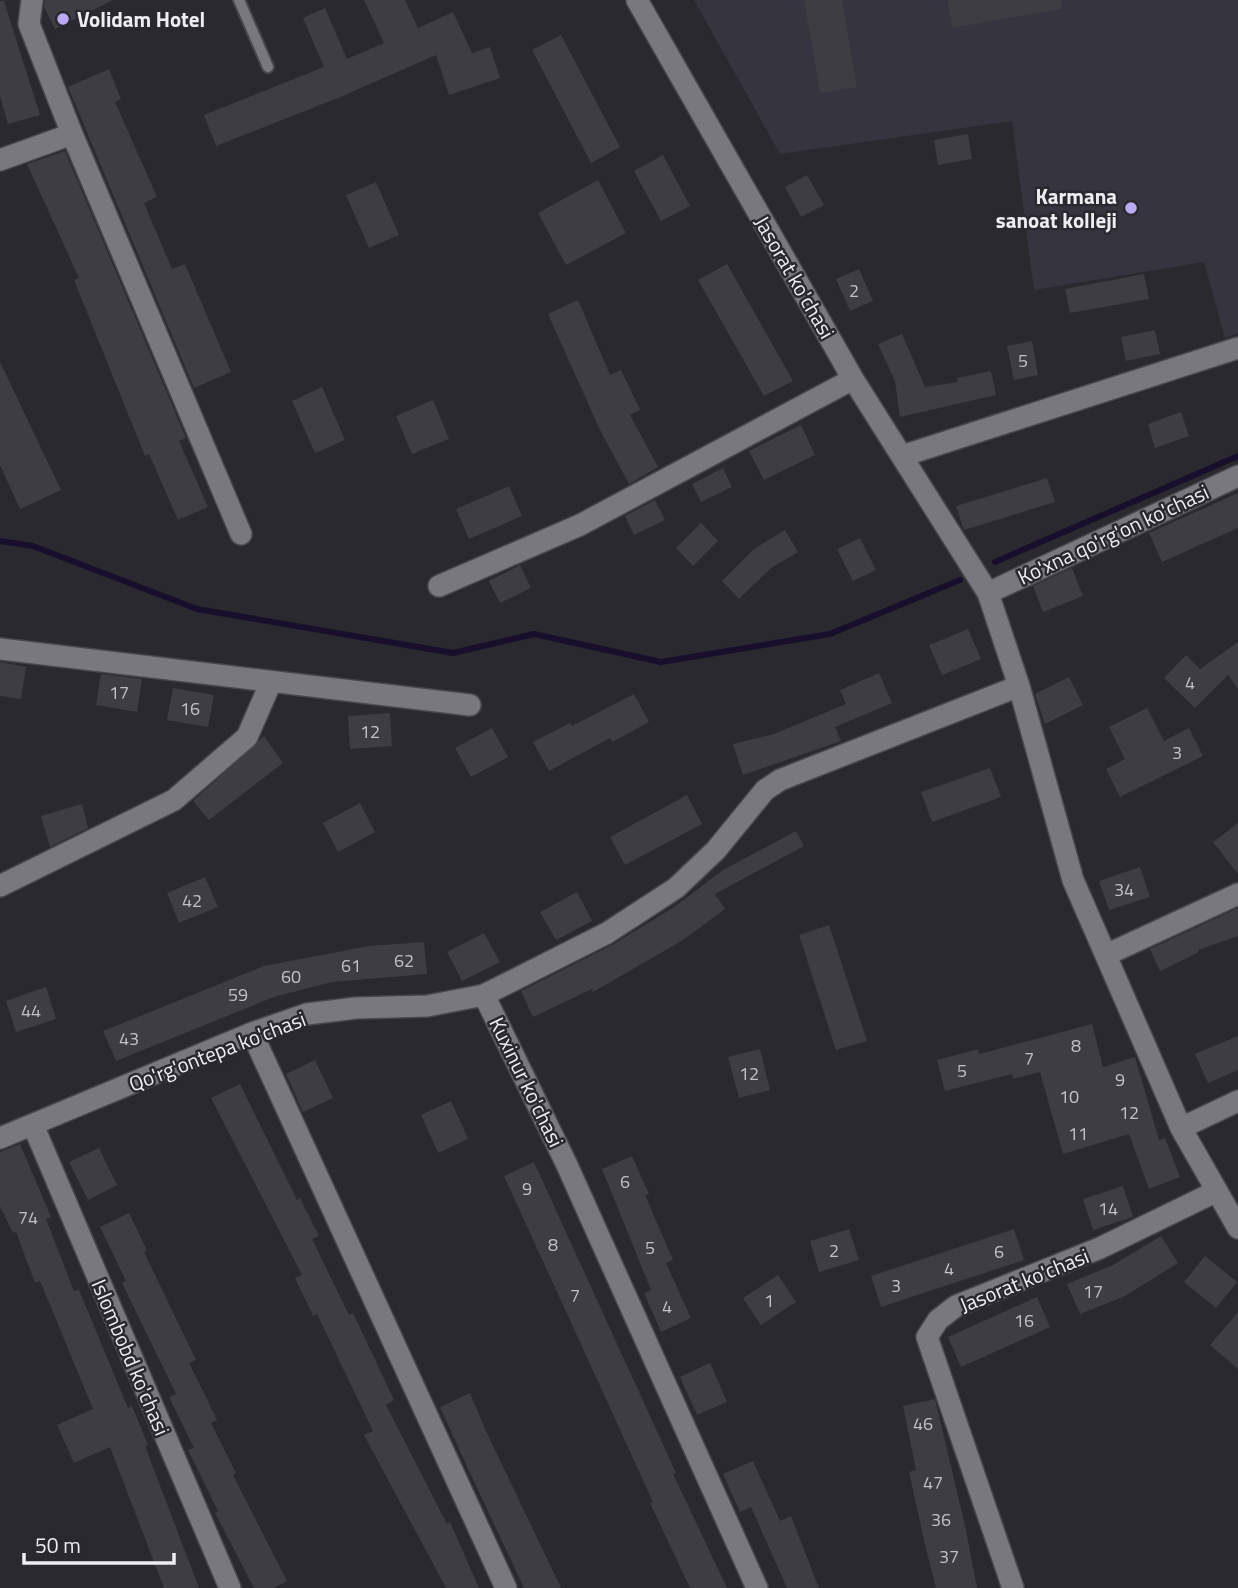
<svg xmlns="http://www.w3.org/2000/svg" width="1238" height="1588" font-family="'Titillium Web',sans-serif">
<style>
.built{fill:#36343f}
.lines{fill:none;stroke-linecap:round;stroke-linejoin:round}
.stream{stroke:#170f2b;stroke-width:6}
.building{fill:#3e3d43}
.service-casing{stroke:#48474b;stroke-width:14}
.minor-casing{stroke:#48474b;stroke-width:24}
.service{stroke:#79787f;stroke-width:10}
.minor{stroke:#79787f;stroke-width:21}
.poi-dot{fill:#baaaf6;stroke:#2a292f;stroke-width:2.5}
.labels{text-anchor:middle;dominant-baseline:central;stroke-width:5;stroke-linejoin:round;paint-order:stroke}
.number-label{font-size:18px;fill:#c2c1c6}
.poi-label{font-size:21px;font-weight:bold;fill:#eeedf1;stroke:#2a292f;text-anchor:start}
.street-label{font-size:21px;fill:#eeedf1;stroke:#2a292f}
</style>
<rect width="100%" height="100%" fill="#2a292f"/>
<!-- built -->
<path class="built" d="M694,0H1238V333L1225,338L1204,262L1034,290L1012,121L780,154Z"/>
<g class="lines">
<!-- stream -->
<path class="stream" d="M0,541L33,546L197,609L453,653L534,634L661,662L830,634L960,580
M995,562L1238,456"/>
</g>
<!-- building -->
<path class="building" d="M45,0H113L55,29L44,7Z
M364,0H405L418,28L453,12L472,53L490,47L500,78L449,95L436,55L338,98L216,146L204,115L324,67L303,18L325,8L347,59L384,43Z
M804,0H842L857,87L820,93Z
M948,0H1061V9L952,28Z
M0,1H4L40,115L8,124L0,96Z
M561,35L620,147L591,163L532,50Z
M109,69L121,99L115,102L157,197L144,203L172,269L185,264L231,372L194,388L68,87Z
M968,134L972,159L938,165L934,140Z
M65,151L186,438L179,441L208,507L178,520L149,454L145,456L74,280L79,278L27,164Z
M663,155L690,206L661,221L634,171Z
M807,175L824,205L801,217L785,187Z
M598,180L626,233L566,265L538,213Z
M376,182L399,235L369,248L346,195Z
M727,264L793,381L764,396L698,280Z
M859,269L873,301L850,311L836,279Z
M1144,274L1149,299L1070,313L1065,289Z
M578,300L610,375L621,370L640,410L630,415L658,467L629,484L600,430L548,314Z
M1155,330L1160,354L1126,361L1121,337Z
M902,334L925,387L958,382L957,378L991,371L996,395L900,417L895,381L878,344Z
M1032,341L1038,375L1014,380L1007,346Z
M0,362L61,490L20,509L0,465Z
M322,387L345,440L315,453L292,401Z
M433,400L449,439L412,454L396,416Z
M1181,412L1189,436L1155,448L1148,424Z
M801,425L815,455L764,480L749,451Z
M723,468L732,487L701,502L692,484Z
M1047,478L1055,502L964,530L956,506Z
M509,486L522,516L469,539L456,509Z
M1238,493V528L1162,562L1149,533Z
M655,500L665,520L634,535L625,516Z
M701,523L718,541L693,566L676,548Z
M785,530L798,552L771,568L739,599L722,581L754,549Z
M860,538L876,570L853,581L837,549Z
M520,565L531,588L500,603L489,581Z
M1072,568L1083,596L1043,612L1033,586Z
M968,629L981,659L942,675L929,645Z
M1238,642V689L1228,675L1195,708L1164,678L1186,655L1200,669Z
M0,662L26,667L21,699L0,696Z
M879,673L892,703L835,727L841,741L743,775L733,744L774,734L846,704L840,690Z
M101,674L142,679L137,712L96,705Z
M1069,677L1083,705L1045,724L1035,694Z
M173,688L214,695L208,727L167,720Z
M634,694L649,722L612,742L610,738L549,771L533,742L570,723L572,726Z
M1147,708L1164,741L1189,728L1203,756L1120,797L1106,769L1125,759L1109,727Z
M390,713L392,746L350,749L348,716Z
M492,728L508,757L471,777L455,748Z
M264,736L283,763L209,820L193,801Z
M990,768L1001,797L932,822L921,792Z
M687,795L702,824L625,865L610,837Z
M360,803L375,832L338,852L323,823Z
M82,804L88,828L50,847L41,816Z
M1238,823V874L1213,842Z
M796,831L804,846L715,894L725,909L683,940L593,992L592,989L533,1017L521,991L614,944L674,907L723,870Z
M1140,867L1150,897L1109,910L1099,881Z
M205,877L218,907L179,923L167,893Z
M577,892L592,921L556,940L540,912Z
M1238,908V936L1198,950L1199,952L1160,971L1150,949Z
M829,925L867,1041L836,1050L799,935Z
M484,933L500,962L462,981L447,952Z
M424,942L427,974L332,982L274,997L116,1061L103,1031L264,966L369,946Z
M46,987L56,1019L16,1032L6,1001Z
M1092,1024L1103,1067L1135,1057L1159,1140L1165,1138L1180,1177L1149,1189L1129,1134L1063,1154L1040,1072L1013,1079L1012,1074L945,1091L937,1060L978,1049L979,1054Z
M1238,1036V1070L1208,1083L1195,1054Z
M760,1049L770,1090L739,1098L728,1057Z
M315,1060L333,1098L303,1112L286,1074Z
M240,1084L297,1200L300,1198L319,1236L312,1239L349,1315L353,1313L394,1400L386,1405L447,1524L450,1522L479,1588H446L364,1435L373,1431L317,1314L313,1316L295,1278L302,1275L211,1098Z
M451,1101L468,1139L438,1153L421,1115Z
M20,1144L51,1217L46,1219L74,1291L79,1290L128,1408L132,1406L148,1445L145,1446L199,1588H164L110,1447L74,1463L57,1425L93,1409L40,1281L35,1283L16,1232L13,1233L0,1206V1152Z
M99,1148L117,1185L88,1200L69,1162Z
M632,1156L649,1194L645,1195L673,1260L666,1263L691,1318L661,1332L644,1293L651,1290L602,1169Z
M534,1162L676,1473L673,1474L727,1588H690L650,1503L653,1502L504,1176Z
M1123,1186L1133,1217L1093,1230L1083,1199Z
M129,1213L147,1250L144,1252L196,1360L189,1363L217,1420L211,1423L236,1473L233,1475L287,1581L274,1588H254L215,1513L218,1511L188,1450L194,1448L169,1397L176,1394L122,1283L126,1281L100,1227Z
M849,1229L859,1260L819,1272L810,1241Z
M1014,1229L1024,1260L881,1307L871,1276Z
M1161,1236L1178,1263L1125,1296L1080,1314L1067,1284L1113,1265Z
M1205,1256L1237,1282L1216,1308L1184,1282Z
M778,1275L796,1302L761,1325L743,1298Z
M1037,1297L1050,1327L961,1367L948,1337Z
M1238,1312V1369L1210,1345Z
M710,1363L727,1402L697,1415L680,1377Z
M470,1393L486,1431L561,1588H524L464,1460L440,1407Z
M935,1399L966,1530L977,1588H936L925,1545L909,1472L916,1470L903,1406Z
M753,1461L780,1521L791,1516L819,1588H787L751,1507L740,1512L723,1474Z"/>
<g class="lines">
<!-- service casing -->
<g class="service-casing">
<path id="service" d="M239,0L268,67"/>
</g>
<!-- minor casing -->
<g class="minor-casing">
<path id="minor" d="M32,0L29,24L72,134L241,534
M637,0L853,379L988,593L1019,686L1073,880L1181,1128L1238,1228
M0,160L72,134
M902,456L1238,348
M439,586L580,525L853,379
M988,593L1238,476
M0,649L470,705
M0,886L174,800L247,737L271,682
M1106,955L1238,894
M484,995L566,1163L757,1588
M252,1033L506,1588
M33,1125L230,1588
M1181,1128L1238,1101
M0,1138L252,1033L307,1014L356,1008L427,1006L484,995L607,933L676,888L716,850L765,790L780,780L1019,686
M1013,1588L927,1337L938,1320L956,1306L1100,1248L1217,1191"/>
</g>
<!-- service -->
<use href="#service" class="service"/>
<!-- minor -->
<use href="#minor" class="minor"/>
</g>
<!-- markers -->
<g class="poi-dot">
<circle cx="63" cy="19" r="7"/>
<circle cx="1131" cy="208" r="7"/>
</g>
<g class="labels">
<!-- number labels -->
<g class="number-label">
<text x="854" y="290">2</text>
<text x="1023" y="360">5</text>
<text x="1190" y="682">4</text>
<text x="119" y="692">17</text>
<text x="190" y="708">16</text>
<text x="370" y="731">12</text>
<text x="1177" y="752">3</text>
<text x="1124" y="889">34</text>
<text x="192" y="900">42</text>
<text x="404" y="960">62</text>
<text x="351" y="965">61</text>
<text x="291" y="976">60</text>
<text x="238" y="994">59</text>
<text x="31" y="1010">44</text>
<text x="129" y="1038">43</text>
<text x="1076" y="1045">8</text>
<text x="1029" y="1058">7</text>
<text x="962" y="1070">5</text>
<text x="749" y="1073">12</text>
<text x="1120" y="1079">9</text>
<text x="1069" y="1096">10</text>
<text x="1129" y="1112">12</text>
<text x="1078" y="1133">11</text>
<text x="625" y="1181">6</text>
<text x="527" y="1188">9</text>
<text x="1108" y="1208">14</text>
<text x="28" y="1217">74</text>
<text x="553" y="1244">8</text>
<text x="650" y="1247">5</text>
<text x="834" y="1250">2</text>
<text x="999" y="1251">6</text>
<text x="949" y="1268">4</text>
<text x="896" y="1285">3</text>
<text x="1093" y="1291">17</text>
<text x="575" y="1295">7</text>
<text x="769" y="1300">1</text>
<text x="667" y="1306">4</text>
<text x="1024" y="1320">16</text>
<text x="923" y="1423">46</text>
<text x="933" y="1482">47</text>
<text x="941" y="1519">36</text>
<text x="949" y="1556">37</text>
</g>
<!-- poi labels -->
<g class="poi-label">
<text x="77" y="19">Volidam Hotel</text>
<text x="1117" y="196" text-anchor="end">Karmana<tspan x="1117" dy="24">sanoat kolleji</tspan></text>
</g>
<!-- street labels -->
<g class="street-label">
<text transform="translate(795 277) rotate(60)">Jasorat ko'chasi</text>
<text transform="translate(1113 534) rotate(-25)">Ko'xna qo'rg'on ko'chasi</text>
<text transform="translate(217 1051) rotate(-21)">Qo'rg'ontepa ko'chasi</text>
<text transform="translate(527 1082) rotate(64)">Kuxinur ko'chasi</text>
<text transform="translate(1024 1280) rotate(-22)">Jasorat ko'chasi</text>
<text transform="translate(131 1357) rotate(67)">Islombobd ko'chasi</text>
</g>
</g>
<!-- scale -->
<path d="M24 1553v10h150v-10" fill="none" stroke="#eeedf1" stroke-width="3.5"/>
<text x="35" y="1553" font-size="21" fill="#eeedf1" stroke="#2a292f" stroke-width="5" paint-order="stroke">50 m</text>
</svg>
